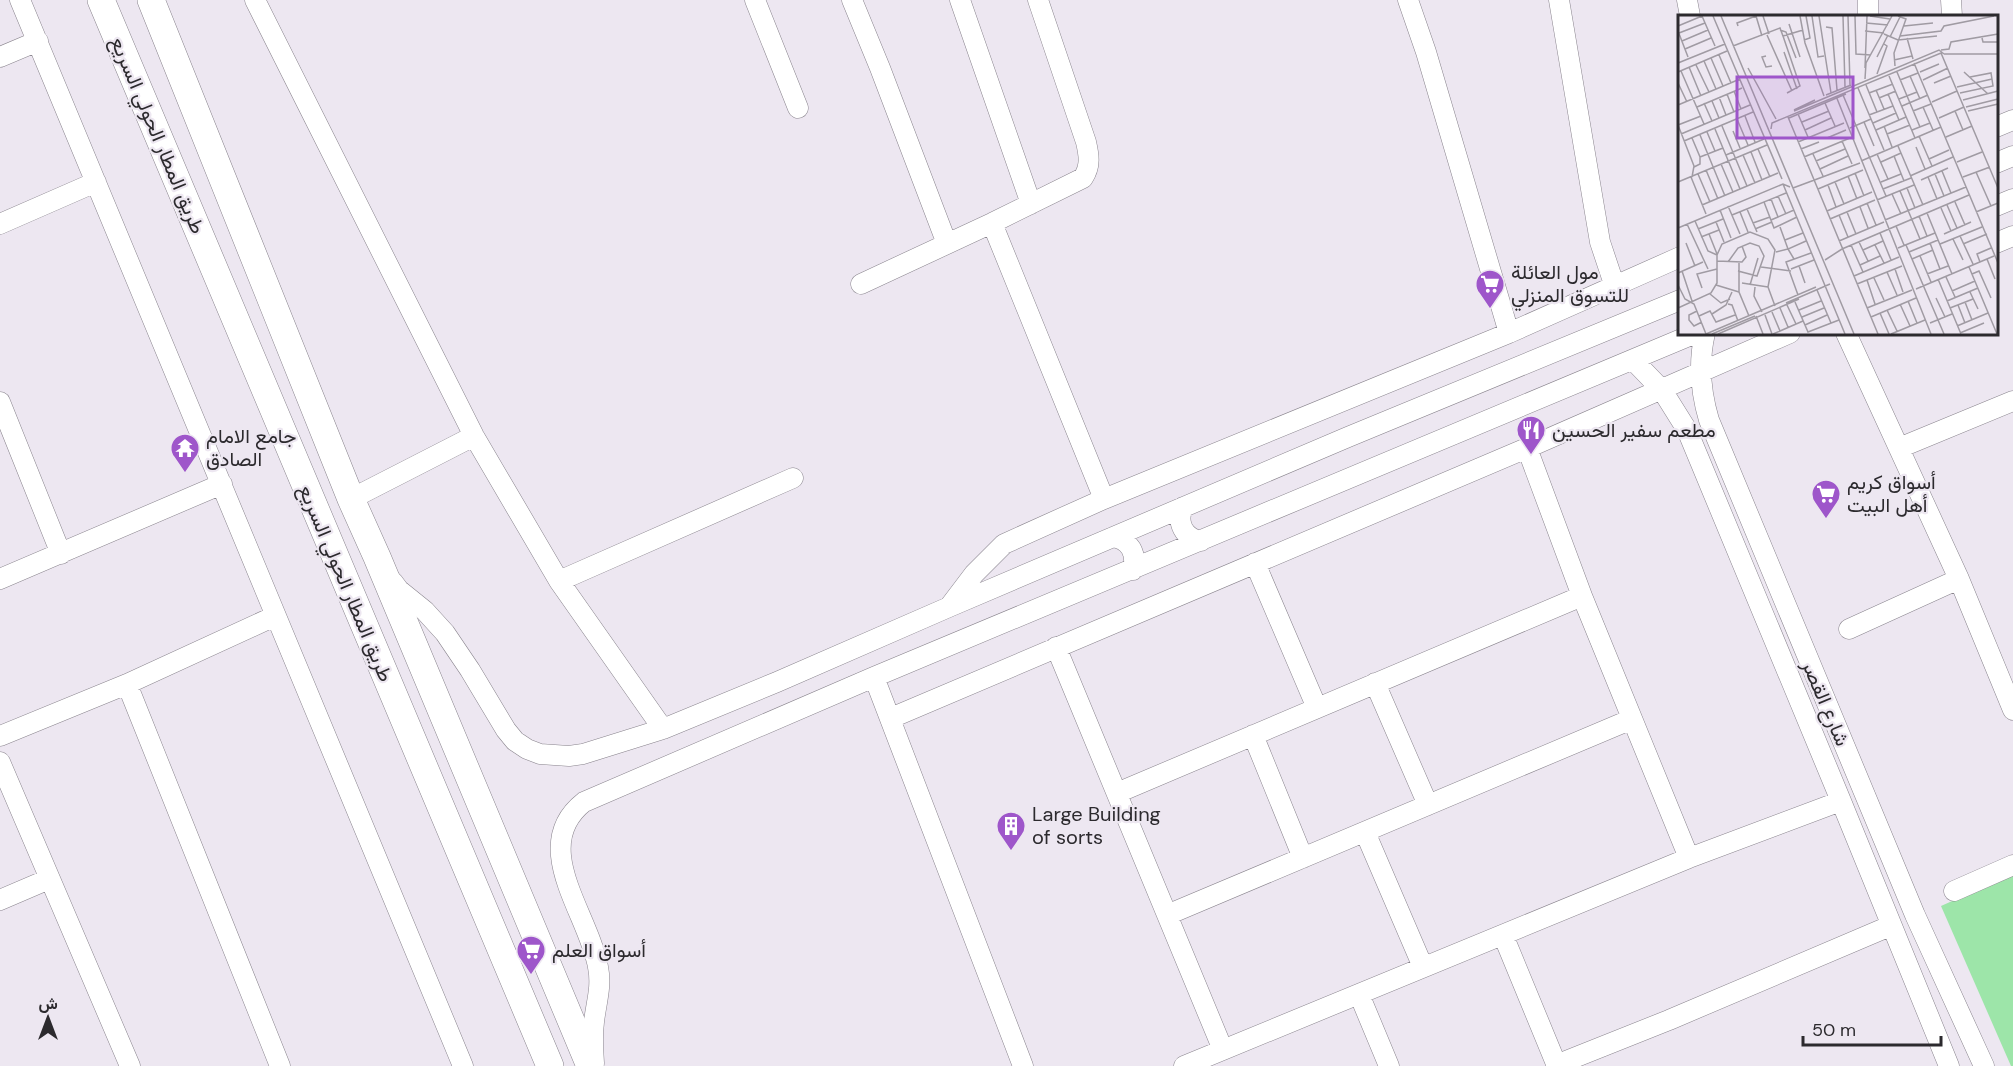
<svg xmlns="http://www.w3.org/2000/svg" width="2013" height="1066" font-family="'DM Sans',Vazirmatn,sans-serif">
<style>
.green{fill:#9de5a9}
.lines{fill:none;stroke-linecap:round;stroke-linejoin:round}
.minor-casing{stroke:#89848d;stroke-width:21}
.highway-casing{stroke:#89848d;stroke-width:28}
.minor{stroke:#fff;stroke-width:20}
.highway{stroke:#fff;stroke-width:27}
.labels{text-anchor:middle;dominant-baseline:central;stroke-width:4.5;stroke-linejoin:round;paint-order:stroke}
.street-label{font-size:20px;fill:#2c2a2e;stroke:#ede7f1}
.poi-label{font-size:20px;fill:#2c2a2e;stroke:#ede7f1;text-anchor:start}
.inset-road{fill:none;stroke:#a09ba3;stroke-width:1.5}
.view{fill:#9e56ca;fill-opacity:0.15;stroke:#9e56ca;stroke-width:3}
.inset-edge{fill:none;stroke:#2c2a2e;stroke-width:3}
</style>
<rect width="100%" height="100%" fill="#ede7f1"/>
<!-- green -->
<path class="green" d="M2013,874V1066H2011L1941,906Z"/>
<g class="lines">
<!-- minor casing -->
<g class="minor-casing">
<path id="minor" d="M20,0L463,1066
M255,0L474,436L559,581L663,729
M755,0L798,108
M852,0L880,68L947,244
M960,0L1031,204
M1408,0L1426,52L1509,333
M1559,0L1600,242L1615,287
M1687,0L1690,16
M1868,0V16
M1951,0L1952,16
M0,57L38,41
M1996,127L2013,120
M1996,163L2013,156
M1996,206L2013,199
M992,223L1104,499
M0,224L96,182
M1996,243L2013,236
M861,284L992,223L1083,178C1091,166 1089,155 1086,142L1038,0
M1705,333C1698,363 1700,390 1709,420L1915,915L1984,1066
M1846,333L1959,579L2013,710
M1634,361L1662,390L1687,430L1841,801L1949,1066
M0,402L61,554
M1527,448L1582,596L1689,858
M1899,448L2013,401
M351,499L474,436
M1183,507C1176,523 1184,538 1201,541
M1113,537C1130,540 1137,553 1133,570
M1255,563L1317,708
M0,579L222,484
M559,581L793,478
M393,582L399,590L425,611L445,633L470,670L506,730L515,741L527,749L540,754L569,756L583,754L663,729L777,682L949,607L1348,437L1680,300
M949,607L974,574L1004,544L1104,499L1509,333L1680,257
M1849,629L1959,579
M1056,647L1223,1050
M874,677L1023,1066
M1375,683L1428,805
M127,684L280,1066
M891,718L1527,448L1790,333
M1253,735L1303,858
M0,736L127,684L275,616
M0,762L130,1066
M1117,793L1582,596
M1365,832L1423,967
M1954,891L2013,865
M0,900L49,879
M1167,915L1632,719
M1503,935L1557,1066
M1359,994L1389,1066
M594,1063C593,1049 592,1036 594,1022C596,1003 602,987 598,967C589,914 528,846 584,802L874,677L1696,333
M1556,1065L1669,1020L1890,926
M1184,1066L1689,858L1841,801"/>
</g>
<!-- highway casing -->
<g class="highway-casing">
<path id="highway" d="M101,0L550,1066
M151,0L351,499L377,557L590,1066"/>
</g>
<!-- minor -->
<use href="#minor" class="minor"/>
<!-- highway -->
<use href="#highway" class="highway"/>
</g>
<!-- icons -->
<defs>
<g id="supermarket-pin" transform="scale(1.5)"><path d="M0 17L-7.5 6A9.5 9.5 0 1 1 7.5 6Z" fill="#9e56ca" stroke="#ede7f1"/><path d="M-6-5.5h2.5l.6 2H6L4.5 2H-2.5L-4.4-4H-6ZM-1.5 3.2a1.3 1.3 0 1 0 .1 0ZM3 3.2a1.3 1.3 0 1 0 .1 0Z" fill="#fff"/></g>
<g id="restaurant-pin" transform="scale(1.5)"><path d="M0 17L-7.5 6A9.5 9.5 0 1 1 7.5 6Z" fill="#9e56ca" stroke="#ede7f1"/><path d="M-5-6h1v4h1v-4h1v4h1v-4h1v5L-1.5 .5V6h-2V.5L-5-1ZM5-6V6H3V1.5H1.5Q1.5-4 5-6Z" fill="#fff"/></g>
<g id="temple-pin" transform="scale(1.5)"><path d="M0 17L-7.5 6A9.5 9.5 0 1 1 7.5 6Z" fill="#9e56ca" stroke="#ede7f1"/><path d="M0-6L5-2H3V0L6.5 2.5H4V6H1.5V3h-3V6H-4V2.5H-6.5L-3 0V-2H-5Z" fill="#fff"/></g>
<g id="building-pin" transform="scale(1.5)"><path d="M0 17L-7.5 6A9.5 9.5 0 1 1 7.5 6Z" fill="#9e56ca" stroke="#ede7f1"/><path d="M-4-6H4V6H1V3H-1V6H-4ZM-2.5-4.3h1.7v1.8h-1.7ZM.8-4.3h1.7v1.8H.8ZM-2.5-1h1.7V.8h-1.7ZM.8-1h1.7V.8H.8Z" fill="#fff"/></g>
</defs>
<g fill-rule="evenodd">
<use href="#supermarket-pin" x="1490" y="284"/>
<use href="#restaurant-pin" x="1531" y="430"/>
<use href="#temple-pin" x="185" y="448"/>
<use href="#supermarket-pin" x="1826" y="494"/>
<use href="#building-pin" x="1011" y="826"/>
<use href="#supermarket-pin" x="531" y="950"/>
</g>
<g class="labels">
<!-- street labels -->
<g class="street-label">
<text transform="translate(158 135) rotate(67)">طريق المطار الحولي السريع</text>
<text transform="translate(346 583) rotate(67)">طريق المطار الحولي السريع</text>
<text transform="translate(1826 703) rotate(67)">شارع القصر</text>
</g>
<!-- poi labels -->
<g class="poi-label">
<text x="1511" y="272">مول العائلة<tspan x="1511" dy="23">للتسوق المنزلي</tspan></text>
<text x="1552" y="430">مطعم سفير الحسين</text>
<text x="206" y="436">جامع الامام<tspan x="206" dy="23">الصادق</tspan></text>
<text x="1847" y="482">أسواق كريم<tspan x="1847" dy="23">أهل البيت</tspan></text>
<text x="1032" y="814">Large Building<tspan x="1032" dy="23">of sorts</tspan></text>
<text x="552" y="950">أسواق العلم</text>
</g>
</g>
<!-- overview -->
<g transform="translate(1678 15)">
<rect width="320" height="320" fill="#ede7f1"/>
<path class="inset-road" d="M24,1L37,31M35,1L104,164M43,1L176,319M78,1L84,21M85,1L91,19M122,1L127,28L146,81M134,1L140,42L146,41M141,1L153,78M165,1L167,72M170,1L172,70M177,1L178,39L193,40M192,1L212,4M188,8L210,10M111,9L122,42M0,11L24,1M60,11L59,8L78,1M226,11L255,8M148,12L154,13L159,75M102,15L108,17L118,43M0,16L10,42M187,16L206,18M1,18L27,8M206,19L220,25L259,21M89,20L114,76M105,21L122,71L109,78M222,21L263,16L266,11L316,1M212,22L222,2M229,23L235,44M304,23L305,27H320M126,25L132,23L128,1M4,26L30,15M55,31L102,13L105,21L125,15M7,34L33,23M263,35L271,34L273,27L320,19M106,37L119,74M266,39H320M41,40L53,68M88,41L84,42L88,52L94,51M199,42L210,20M33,43L45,71M216,45L234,41M26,46L38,74M0,48L47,29M236,48L320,248M18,50L31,77M217,51L216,38L228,4L220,1M11,52L23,81M70,53L98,104M187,53L189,1M3,56L26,109M0,57L49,36M219,57L242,112M242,57L261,49M286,57L310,79M199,59L209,31L206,29M211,61L237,123M232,61L242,84M187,64L188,48L214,1M222,65L240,58M245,65L270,53M0,68L9,87M256,68L273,61M188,70L199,97M279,72L314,64M180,73L206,135M198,75L206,94M56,76L63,94M191,78L215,69M282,78L315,71L313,58L292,62M49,79L56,97M210,79L221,105M148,80L173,70M165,80L208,181M158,81L253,319M41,82L48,100M201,83L218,76M221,84L239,77M285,85L320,76M34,86L41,103M254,87L279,76M26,88L34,106M147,88L157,111M0,90L62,64M224,91L250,80M19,92L64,73M245,92L255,115M288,92L320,84M116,95L137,85M116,96L261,35L266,39M235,96L253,89M277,96L285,115M290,96L320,89M120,99L130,122M191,100L215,91M67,101L77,127M110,102L200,319M111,103L168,79M261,103L286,92M59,104L70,130M124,107L151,96M186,107L196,131M195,108L218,98M44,111L69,171M206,111L214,132M172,113L193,104M37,114L62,174M93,114L94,108L263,38L320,173M127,115L153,103M198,115L228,102M234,115L252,108M55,116L62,133M29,117L37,136M3,119L72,90M209,119L232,110M22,120L47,181M241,121L254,151M268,122L294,111M14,123L22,142V149L16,152M149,123L168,115M6,126L75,97M164,126L174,149M120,127L166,108M220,131L245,190M238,132L247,154M80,134L92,162M123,134L141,127M73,137L84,165M135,139L145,161M199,139L210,164M48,140L86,124M65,140L77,168M216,141L226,166M22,142L45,133M126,142L172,123M251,144L271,135M138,146L167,134M183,146L263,112M203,147L223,138M279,147L304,137M43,149L55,177M142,154L170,141M28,155L40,184M264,156L273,178M298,157L313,191M177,158L186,181M20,159L32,187M257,159L266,181M170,161L179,184M232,161L275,142M13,162L28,199M14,162L16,151L0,110L23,101M250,162L259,184M285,162L312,152M243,165L270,153M0,167L89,130M157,167L166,189M203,167L223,159M105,169L167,319M150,170L158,192M115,173L182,148M229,173L237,193M140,174L185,155M205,174L233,163M222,176L242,224M214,179L223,199M100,181L108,199M93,184L100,202M199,185L236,170M86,187L96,213L119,202M277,187L287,210M189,188L198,210M24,190L100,158M269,190L279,213M50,191L62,219M182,192L190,213M263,193L273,216M69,194L79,217M42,195L53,223M149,196L194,177M62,197L70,217M169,197L178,219M298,197L320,188M249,198L274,259M54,200L108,178M161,200L170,222M241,201L249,221M152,204L197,185M93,205L116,195M207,205L288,172M17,206L30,236L39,240M38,207L46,227M75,208L92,202M9,209L30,254M218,211L226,230M0,213L105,169L112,172M20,214L45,204M77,214L94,207M202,218L213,245M31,219L39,239M266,219L293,207M282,221L295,249M23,222L41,215M275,224L285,245M107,225L125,218M161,226L206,207M181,227L190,246M8,228L17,251M252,228L262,254M262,229L304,212M285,229L309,219M173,230L185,257M197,230L206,248M228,230L266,319M220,233L257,218M185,235L205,226M98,237L110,234L102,212M231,237L260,225M242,241L253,267M116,244L110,234L128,226M234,244L255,235M309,244L317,264M147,245L164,234L291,180M39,246L64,247L68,242L64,231M50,247L60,233L72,228L81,231L86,241L79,261L60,256M302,247L299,239L313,233M61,248V277L71,301M182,250L202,241M121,251L127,268M83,252L113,256M291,252L319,319M113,254L136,245M217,254L225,277M4,256L14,286M209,257L219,280M0,258L25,247M249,259L270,251M294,259L301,256L313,283M176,261L221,242M268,262L277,282M196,263L206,285M260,264L283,319M189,265L197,289M64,268L90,272M179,269L224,251M0,270L7,284L16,289L28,319L138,272M38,270L61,277M72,270L80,243M77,272L76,281L84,297M24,273L19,259L39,254M238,274L316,241M139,275L153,308M274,276L297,266M292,277L300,294M32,279L43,288L52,284M120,280L108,247L133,238M258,283L267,302M230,286L239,308M269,286L300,273M117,287L130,317L161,305M287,287L294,305M108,288L152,269M50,289L54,290L60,306M222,289L232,311M109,290L118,309M280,290L287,308M0,293L33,278L39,268V240L44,229L72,217L90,224L97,235L90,272L97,291M102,293L110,312M189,293L234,275M272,293L295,284M121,295L143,286M209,295L219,316M19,296L11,300V305L16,311L24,307M94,297L102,316M202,298L211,319M34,299L48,290L54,277M87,300L94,319M21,301L32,296L38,307L57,300M78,301L85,319M124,302L146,293M193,302L238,283M252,308L274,299M127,310L149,300M279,311L310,298M282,318L306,308M34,319L77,301M40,319L121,284M95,319L125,306M213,319L247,305"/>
<path class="view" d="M59,62H175V123H59Z"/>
<rect width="320" height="320" class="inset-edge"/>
</g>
<!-- north arrow -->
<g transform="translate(48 1018)" stroke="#ede7f1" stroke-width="4.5" paint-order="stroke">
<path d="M0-4.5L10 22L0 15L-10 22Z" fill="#2c2a2e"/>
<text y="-9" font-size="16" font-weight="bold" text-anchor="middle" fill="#2c2a2e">ش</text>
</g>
<!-- scale -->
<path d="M1803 1036v9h138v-9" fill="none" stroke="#2c2a2e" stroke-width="3"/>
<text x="1812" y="1036" font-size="18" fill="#2c2a2e" stroke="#ede7f1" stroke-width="4.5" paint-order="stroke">50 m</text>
</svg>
